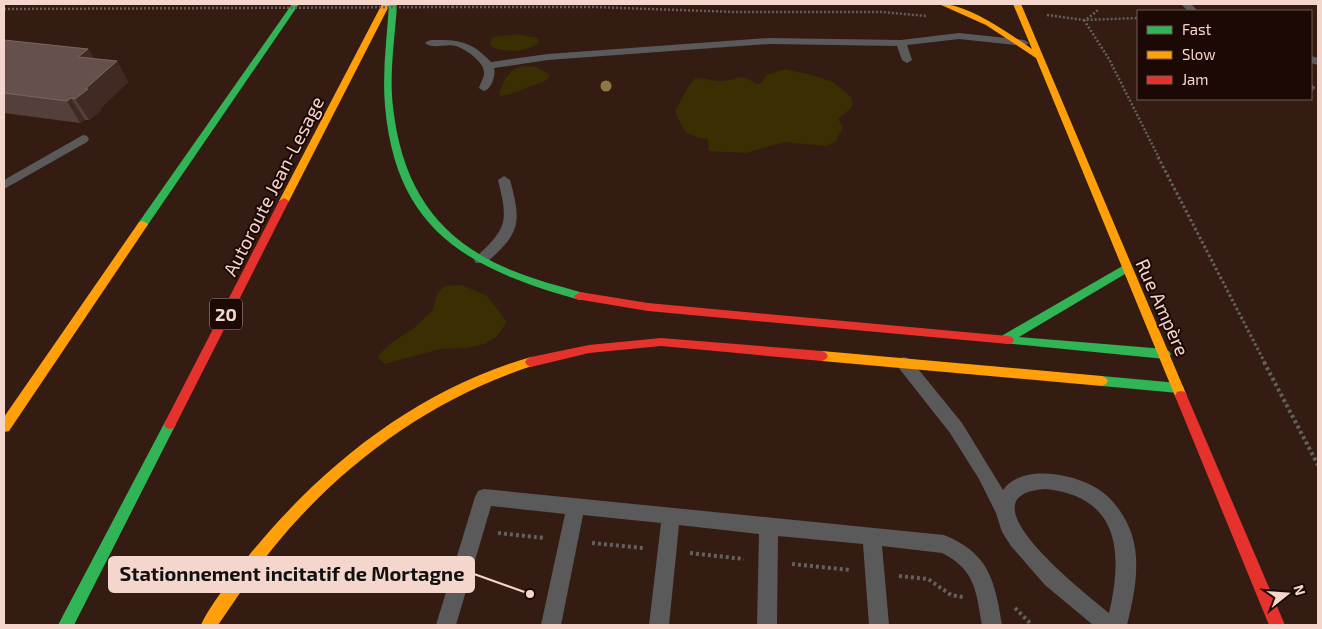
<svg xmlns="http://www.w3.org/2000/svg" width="1322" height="629" font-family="'Exo 2',sans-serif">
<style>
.green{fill:#3a2f03}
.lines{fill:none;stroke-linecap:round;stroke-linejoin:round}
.path-far2{stroke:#63605e;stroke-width:2.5;stroke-dasharray:2 2;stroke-linecap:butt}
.path-far1{stroke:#63605e;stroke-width:3;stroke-dasharray:2.5 2.5;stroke-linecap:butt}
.path{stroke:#63605e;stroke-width:4;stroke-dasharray:3 3;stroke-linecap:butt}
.lane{fill:#5a5a5a;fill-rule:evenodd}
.fast{fill:#30b455;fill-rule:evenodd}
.slow{fill:#ff9f0a;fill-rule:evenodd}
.jam{fill:#e5322d;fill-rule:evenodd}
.path-bridge{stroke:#63605e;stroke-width:2.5;stroke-dasharray:2 2;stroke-linecap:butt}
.tree{fill:#8d7842}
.wall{fill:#553f3b}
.shaded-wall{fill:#412a24}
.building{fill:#66504b;stroke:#7d655f}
.labels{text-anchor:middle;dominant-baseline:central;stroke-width:4;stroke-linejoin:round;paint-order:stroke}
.shield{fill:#1c0804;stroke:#b49890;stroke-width:1}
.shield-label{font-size:18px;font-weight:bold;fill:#f5d6cc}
.street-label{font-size:19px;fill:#f5d6cc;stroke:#1c0804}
.leader{fill:none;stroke:#f5d6cc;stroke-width:2}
.callout-dot{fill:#f5d6cc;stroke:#1c0804;stroke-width:2}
.callout{fill:#f5d6cc;stroke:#f5d6cc;stroke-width:2}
.callout-label{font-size:20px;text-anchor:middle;font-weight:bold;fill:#111}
</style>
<rect width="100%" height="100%" fill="#351c13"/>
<!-- green -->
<path class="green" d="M515,34L538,38L539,43C524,52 509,53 492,47L490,43L492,37Z
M524,66L536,67L550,75L547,80L512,94L501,96L499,94C505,79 508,69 524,66Z
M785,69L812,75L833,82L852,98V107L838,119L843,127L836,141L826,146L784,142L746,153L709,151L708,139C685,136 683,131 675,110C683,99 686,87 696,78C704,78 717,82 723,81C740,79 740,72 756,84L761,83L767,75Z
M462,285L487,296L507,322L496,337L484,344L466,348L440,349L385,364L377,357L391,343L414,328L433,310L437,294L444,286Z"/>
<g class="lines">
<!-- path-far2 -->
<path class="path-far2" d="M452,7H594L735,12H882L926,16
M4,9L227,8
M1047,15L1084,20L1138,18
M1087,19L1098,10
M1084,20L1109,59L1159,158"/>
<!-- path-far1 -->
<path class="path-far1" d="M1158,157L1265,363"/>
<!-- path -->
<path class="path" d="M1264,362L1318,465
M498,533L544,538
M592,543L643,548
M690,553L744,559
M792,564L850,570
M899,576L928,579L951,595L963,597
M1015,608L1032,625"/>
<!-- lane -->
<path class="lane" d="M1181,4H1191L1198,11H1188Z
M959,33L1024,40L1029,43L1024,46L959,39L907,45L912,60L907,63L902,60L897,46L769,44L548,60L494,68C496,75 491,90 484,91L479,88C480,84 484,78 484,73C485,62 465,49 456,46C446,43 433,50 425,43C429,39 434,40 440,40C464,40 475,45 491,62L548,54L769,38L901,40Z
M1311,56L1318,58V65L1311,63Z
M83,135L87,136L89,139L87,142L4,189V180Z
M504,176L510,180C522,224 520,233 486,263H476L474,260L476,257C508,228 508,221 498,180Z
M904,357L910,359L962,423L1003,490C1022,463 1075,474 1098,489C1114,499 1126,517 1132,535C1141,564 1134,596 1127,625H1093L1045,585L1011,546L1002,532L996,513L979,479L950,433L898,367L896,363L898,359ZM1046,489C1120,497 1123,553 1109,613C1089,596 955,494 1046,489Z
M484,489L944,535C989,553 995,581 1002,625H982C976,592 976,570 942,553L882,546L889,625H869L863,544L778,536L777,625H757L759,534L679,525L669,625H649L661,523L583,515L561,625H541L565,514L491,506L456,625H436L475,497L478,491Z"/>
<!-- fast -->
<path class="fast" d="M292,4H299L147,226H139L138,224L139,222Z
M389,4H397C395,38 389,73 393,107C402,186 436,239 511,270C535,280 559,286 584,293L586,296L584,299L580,300C469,269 396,232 385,106C382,72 387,38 389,4Z
M1126,264L1131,268L1130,271L1019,337L1165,349L1169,351L1171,354L1169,357L1165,359L1004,343L1001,338L1003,335Z
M1102,376L1178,383L1182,385L1184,388L1182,391L1178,393L1102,386L1098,384L1096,381L1098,378Z
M170,419L174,420L176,424L74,625H58L166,420Z"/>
<!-- slow -->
<path class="slow" d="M382,4H390L289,201L287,203H281L279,201Z
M939,4C966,2 1010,34 1032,49L1013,4H1021L1187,396L1185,400L1181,401L1177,400L1175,396L1036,58L986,25Z
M143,221L148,224L147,226L9,431L4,432V417L139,222Z
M822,351L1102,376L1106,378L1108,381L1106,384L1102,386L822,361L818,359L816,356L818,353Z
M531,357L535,359L537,362L535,365C432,398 341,464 273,548C253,573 236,599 218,625H201C208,608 234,575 246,559C320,467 416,390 531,357Z"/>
<!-- jam -->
<path class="jam" d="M284,198L289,201L174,428L170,429L166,428L164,424L166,420L279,201Z
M580,292L648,303L1008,336L1012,337L1014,340L1012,343L1008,344L648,311L576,299L574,296Z
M661,338L822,351L826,353L828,356L826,359L822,361L661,346L589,353L531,367L527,365L525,362L527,359L531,357L589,345Z
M1181,391L1185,392L1187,396L1285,625H1269L1175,396L1177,392Z"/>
<!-- path-bridge -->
<path class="path-bridge" d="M227,8L452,7"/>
</g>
<!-- trees -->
<circle class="tree" cx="606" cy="86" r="5.5"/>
<!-- wall -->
<path class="wall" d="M4,40L88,49L94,59L117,61L128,82L100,109L101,111L89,120H85L80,123L4,113Z
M1311,84L1315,88L1311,94Z
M1248,99H1307V100H1249Z"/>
<!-- shaded-wall -->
<path class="shaded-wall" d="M88,49L100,70L78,57Z
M117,61L128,82L100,109L101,111L89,120L75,99L85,89Z
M71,98L85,120L80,123L67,101Z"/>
<!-- building -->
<path class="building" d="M4,40L88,49L78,57L117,61L85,89H88L75,99L71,98L67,101L4,93Z
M1311,84L1315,88H1311Z"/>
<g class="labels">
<!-- shield labels -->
<rect class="shield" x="210" y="298.5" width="32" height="31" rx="4"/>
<g class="shield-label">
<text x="226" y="314">20</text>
</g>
<!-- street labels -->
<g class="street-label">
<text transform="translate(273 186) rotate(-63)">Autoroute Jean-Lesage</text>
<text transform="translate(1163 307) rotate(66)">Rue Ampère</text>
</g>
</g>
<!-- callouts -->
<path class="leader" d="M530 594L474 574"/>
<circle class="callout-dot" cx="530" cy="594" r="5"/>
<rect class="callout" x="109" y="557" width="365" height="35" rx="5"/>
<g class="callout-label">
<text x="292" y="581">Stationnement incitatif de Mortagne</text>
</g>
<!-- border -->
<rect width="1322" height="629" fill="none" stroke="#f5d6cc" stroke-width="10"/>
<!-- legend -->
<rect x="1137" y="10" width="175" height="90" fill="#1c0804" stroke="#735a54"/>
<rect x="1147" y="26" width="25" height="8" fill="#30b455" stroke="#735a54"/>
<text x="1182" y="35" font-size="15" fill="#f5d6cc">Fast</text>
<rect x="1147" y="51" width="25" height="8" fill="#ff9f0a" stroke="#735a54"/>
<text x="1182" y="60" font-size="15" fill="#f5d6cc">Slow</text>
<rect x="1147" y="76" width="25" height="8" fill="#e5322d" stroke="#735a54"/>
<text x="1182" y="85" font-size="15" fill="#f5d6cc">Jam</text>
<!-- north arrow -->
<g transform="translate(1287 594) rotate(73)" stroke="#1c0804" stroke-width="4" paint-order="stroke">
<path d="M0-4L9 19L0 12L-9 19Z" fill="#f5d6cc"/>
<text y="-8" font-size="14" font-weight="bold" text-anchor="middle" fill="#f5d6cc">N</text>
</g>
</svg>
